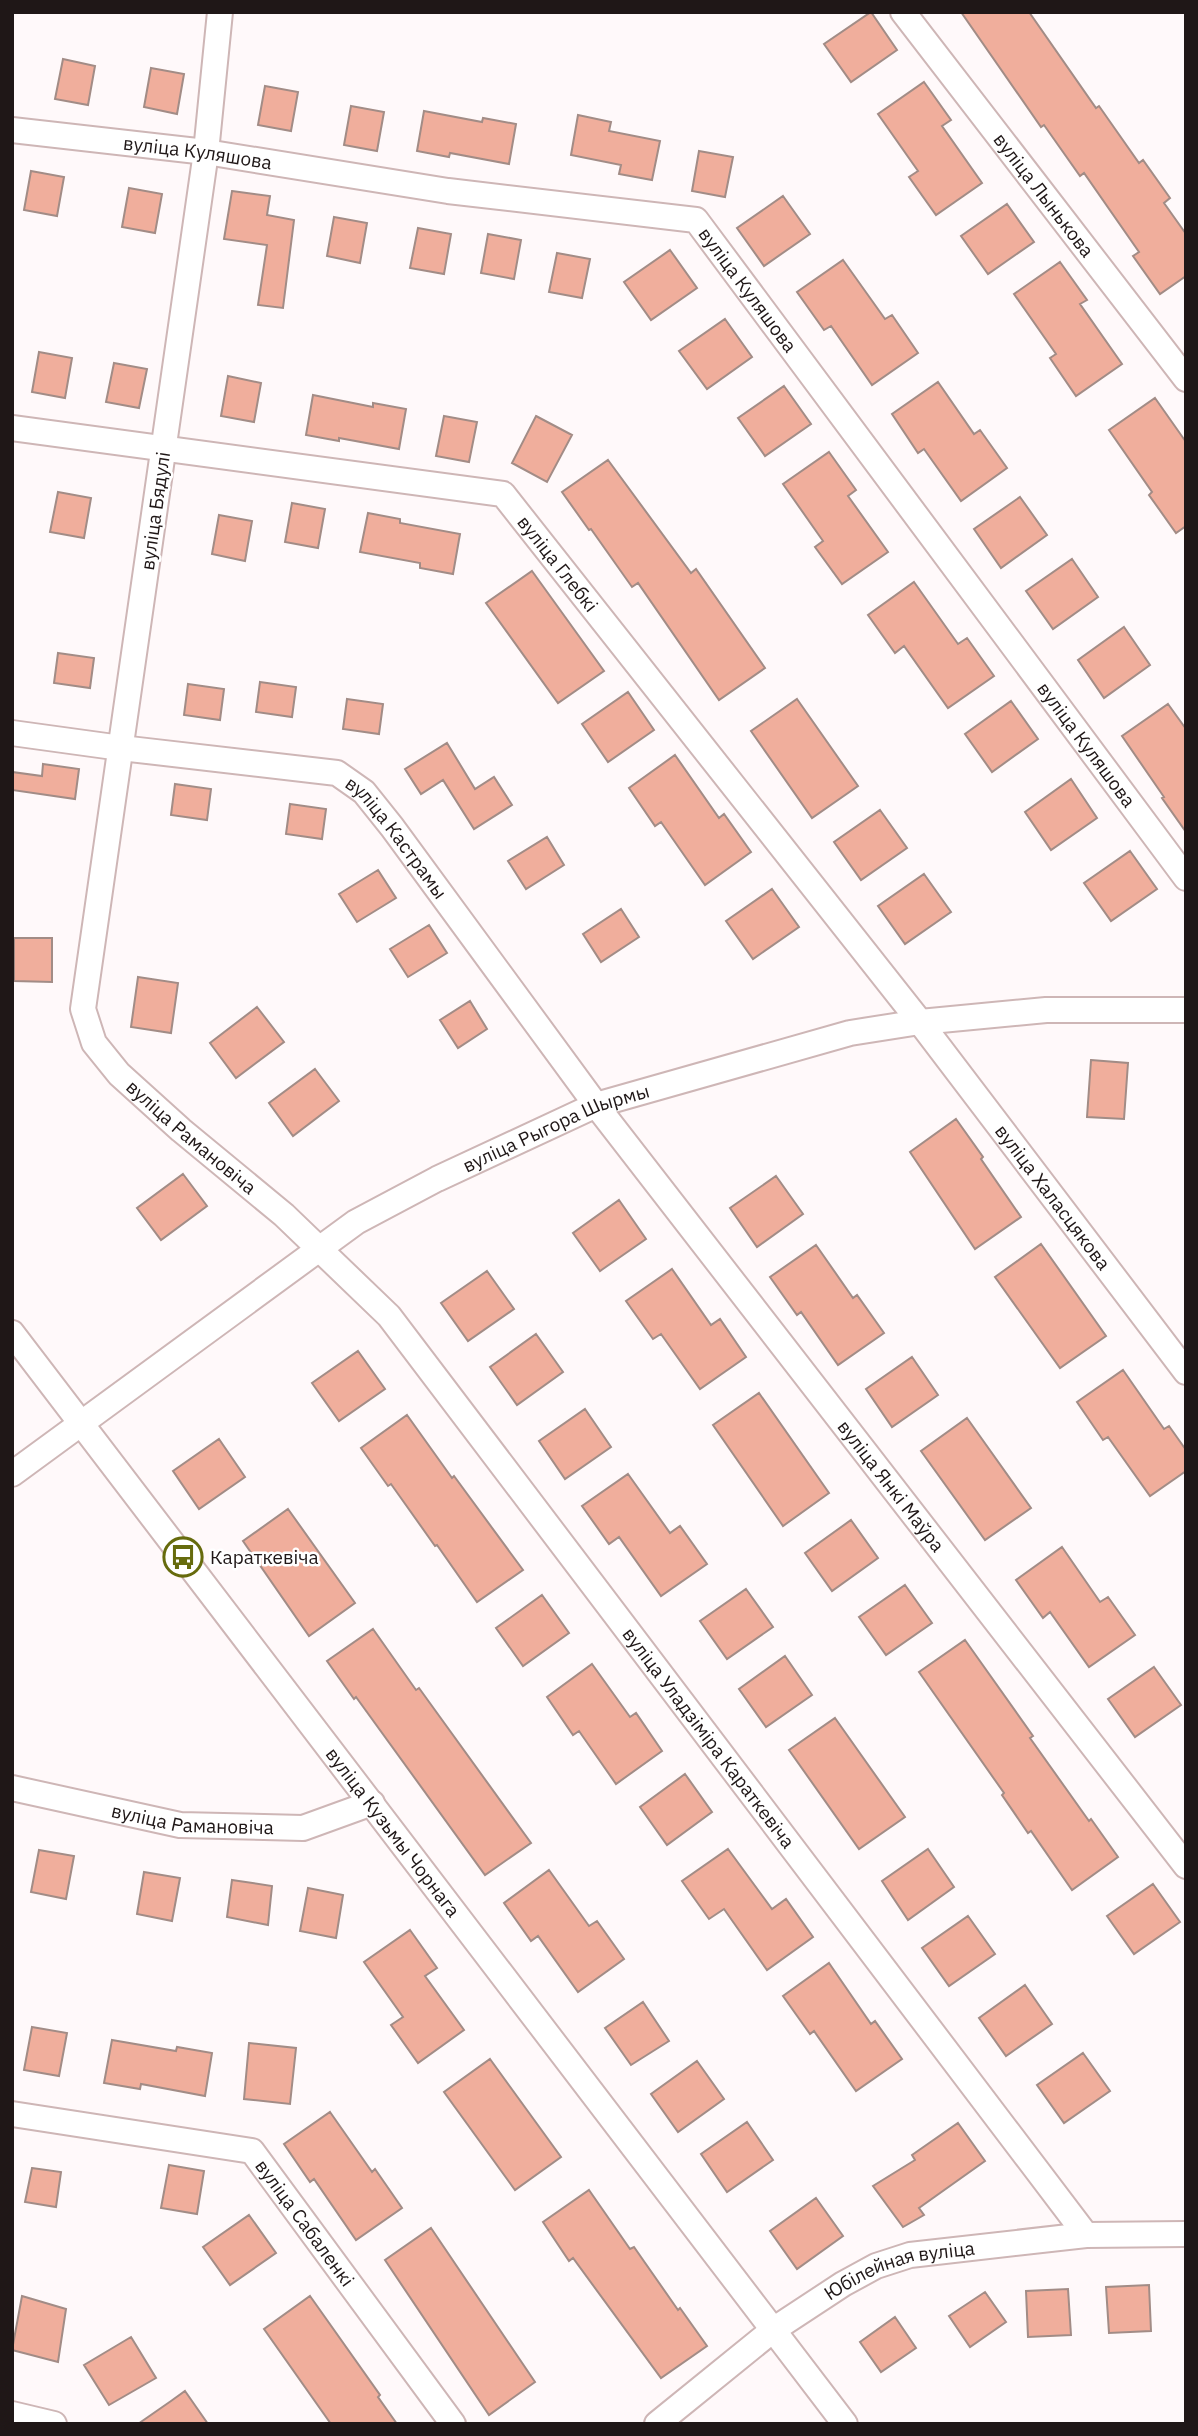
<svg xmlns="http://www.w3.org/2000/svg" width="1198" height="2436" font-family="'IBM Plex Sans',sans-serif">
<style>
.building{fill:#f0ae9c;stroke:#a28c86;stroke-width:2}
.lines{fill:none;stroke-linecap:round;stroke-linejoin:round}
.minor-casing{stroke:#ceb6b6;stroke-width:28}
.minor{stroke:#fff;stroke-width:24}
.labels{text-anchor:middle;dominant-baseline:central;stroke-width:5;stroke-linejoin:round;paint-order:stroke}
.street-label{font-size:19px;fill:#1f1717;stroke:#fff}
.poi-label{font-size:19px;fill:#1f1717;stroke:#fff;text-anchor:start}
</style>
<rect width="100%" height="100%" fill="#fff9fa"/>
<!-- building -->
<path class="building" d="M871,12L897,50L851,82L824,44Z
M961,12H1029L1096,108L1099,106L1139,163L1143,160L1170,198L1164,203L1186,234V276L1160,294L1133,256L1139,252L1084,173L1080,176L1044,125L1041,127Z
M63,59L95,66L88,105L55,99Z
M151,68L184,74L177,114L144,107Z
M924,82L951,120L942,126L982,183L936,215L909,177L918,171L878,114Z
M265,86L298,92L291,131L258,125Z
M351,106L384,112L377,151L344,145Z
M424,111L482,122L483,118L516,124L509,164L450,153L449,157L417,151Z
M578,115L611,122L609,131L660,141L652,180L619,174L621,165L571,155Z
M699,151L733,157L725,197L692,191Z
M31,171L64,177L57,216L24,210Z
M129,188L162,194L155,233L122,227Z
M232,191L270,196L267,215L294,220L283,308L258,305L267,245L224,239Z
M783,196L810,234L764,266L737,228Z
M1007,204L1034,242L988,274L961,236Z
M334,217L367,223L360,263L327,256Z
M418,228L451,234L444,274L410,268Z
M488,234L521,240L514,279L481,273Z
M670,250L697,288L651,320L624,282Z
M557,253L590,259L582,298L549,292Z
M843,260L885,319L892,315L918,353L872,385L831,326L824,330L797,292Z
M1060,262L1087,300L1080,304L1122,364L1076,396L1050,358L1056,354L1014,294Z
M725,319L752,357L707,389L679,351Z
M39,352L72,358L65,398L32,392Z
M114,363L147,369L139,408L106,402Z
M228,376L261,383L254,422L221,416Z
M938,382L974,434L980,430L1007,468L961,501L924,449L918,453L892,414Z
M784,386L811,424L765,456L738,418Z
M313,395L373,407V403L406,409L399,449L339,438V441L306,435Z
M1155,398L1186,442V526L1176,533L1149,495L1152,492L1109,430Z
M444,416L477,422L469,462L436,456Z
M536,416L572,435L547,482L512,463Z
M829,452L856,490L848,496L888,552L842,584L815,547L823,541L783,484Z
M608,460L691,573L696,569L765,668L719,700L638,583L632,587L591,529L589,530L562,492Z
M58,492L91,498L84,538L50,532Z
M1020,497L1047,535L1001,568L974,529Z
M292,503L325,509L318,548L285,542Z
M368,513L400,519V523L460,534L453,574L420,568V563L360,552Z
M219,515L252,521L245,561L212,554Z
M1072,559L1098,597L1053,629L1026,591Z
M532,571L604,671L558,703L486,603Z
M914,582L958,644L967,638L994,676L948,708L904,646L895,653L868,615Z
M1124,627L1150,665L1104,698L1078,660Z
M58,653L94,658L90,688L54,683Z
M260,682L296,687L292,717L256,712Z
M188,684L224,689L220,720L184,715Z
M628,692L654,730L608,762L582,724Z
M347,699L383,704L379,734L343,729Z
M797,699L858,786L812,818L751,731Z
M1011,701L1038,739L992,772L965,734Z
M1168,704L1186,729V832L1162,798L1164,797L1122,736Z
M447,743L475,789L494,777L512,805L474,829L443,780L421,794L405,769Z
M675,755L719,818L724,814L751,852L705,885L661,822L655,826L629,788Z
M43,764L79,769L75,799L12,790V772L42,776Z
M1071,779L1097,818L1051,850L1025,812Z
M175,784L211,789L207,820L171,815Z
M290,804L326,809L322,839L286,834Z
M880,810L907,848L861,880L834,842Z
M547,837L564,865L526,889L508,861Z
M1130,851L1157,889L1111,921L1084,883Z
M378,870L396,898L357,922L339,894Z
M924,874L951,912L905,944L878,906Z
M772,889L799,927L753,959L726,921Z
M621,909L639,937L601,962L583,934Z
M429,925L447,953L408,977L390,949Z
M14,938H52V982L14,981Z
M138,977L178,983L171,1033L131,1027Z
M470,1001L487,1029L458,1048L440,1020Z
M257,1007L284,1042L236,1078L210,1043Z
M1091,1060L1128,1063L1124,1119L1087,1117Z
M315,1069L339,1101L293,1136L269,1103Z
M956,1119L983,1157L981,1159L1021,1217L975,1249L910,1152Z
M183,1174L207,1206L161,1240L137,1208Z
M776,1176L803,1214L757,1247L730,1208Z
M619,1200L646,1239L600,1271L573,1233Z
M1041,1244L1106,1336L1060,1368L995,1277Z
M816,1245L853,1298L857,1295L884,1333L838,1365L801,1312L797,1315L770,1277Z
M672,1269L711,1325L720,1319L746,1357L700,1389L661,1334L653,1339L626,1301Z
M487,1271L514,1309L468,1341L441,1303Z
M536,1334L563,1372L517,1405L490,1367Z
M358,1351L385,1389L339,1421L312,1383Z
M912,1357L938,1395L892,1427L866,1389Z
M1123,1370L1164,1429L1169,1426L1186,1450V1471L1150,1496L1108,1437L1103,1440L1077,1402Z
M759,1393L829,1493L783,1526L713,1425Z
M585,1409L611,1447L565,1479L539,1441Z
M407,1415L452,1478L454,1476L523,1570L477,1602L437,1545L435,1546L391,1484L388,1486L361,1448Z
M967,1418L1031,1508L985,1540L921,1451Z
M219,1439L245,1477L199,1509L173,1471Z
M628,1474L670,1533L680,1526L707,1564L661,1596L619,1537L609,1544L582,1506Z
M288,1509L355,1603L309,1636L243,1541Z
M851,1520L878,1558L832,1591L805,1553Z
M1062,1547L1100,1602L1108,1597L1135,1635L1089,1667L1050,1612L1043,1618L1016,1580Z
M905,1585L932,1623L886,1655L859,1617Z
M746,1589L773,1627L727,1659L700,1621Z
M542,1595L569,1633L523,1666L496,1628Z
M373,1629L416,1690L419,1688L531,1843L485,1875L356,1697L354,1699L327,1661Z
M965,1640L1033,1736L1030,1738L1089,1821L1091,1819L1118,1857L1072,1890L1031,1831L1028,1833L1002,1795L1004,1793L919,1672Z
M785,1656L812,1695L766,1727L739,1689Z
M592,1664L630,1717L636,1713L662,1751L616,1784L579,1731L573,1735L547,1697Z
M1154,1667L1181,1705L1135,1737L1108,1699Z
M835,1718L905,1817L859,1849L789,1750Z
M685,1774L712,1812L667,1845L640,1807Z
M728,1849L772,1909L786,1899L813,1937L767,1970L724,1909L709,1919L682,1881Z
M928,1849L954,1887L908,1920L882,1881Z
M39,1850L74,1856L66,1899L31,1892Z
M549,1870L589,1926L597,1921L624,1959L578,1992L538,1936L531,1941L504,1903Z
M144,1872L180,1878L172,1921L137,1914Z
M232,1880L272,1886L268,1925L227,1917Z
M1153,1884L1180,1922L1134,1954L1107,1916Z
M308,1888L343,1895L336,1938L300,1931Z
M968,1916L995,1954L949,1986L922,1948Z
M410,1930L437,1968L425,1976L464,2030L418,2063L391,2025L403,2017L364,1962Z
M829,1963L871,2024L875,2021L902,2059L856,2091L814,2031L810,2034L783,1996Z
M1025,1985L1052,2024L1006,2056L979,2018Z
M643,2002L669,2041L631,2065L605,2028Z
M32,2027L67,2033L59,2076L24,2070Z
M112,2040L176,2051L177,2047L212,2053L205,2096L141,2084L140,2089L104,2083Z
M249,2043L296,2048L290,2104L244,2099Z
M1083,2053L1110,2091L1064,2123L1037,2085Z
M490,2059L561,2157L515,2190L444,2092Z
M697,2061L724,2099L678,2132L651,2094Z
M330,2112L372,2172L375,2169L402,2208L356,2240L314,2179L310,2182L284,2144Z
M747,2122L773,2160L727,2192L701,2154Z
M958,2123L985,2161L919,2208L924,2215L903,2227L873,2186L915,2160L912,2155Z
M169,2165L204,2171L197,2214L161,2208Z
M32,2168L61,2172L56,2207L25,2202Z
M589,2190L630,2249L634,2247L678,2310L680,2308L707,2346L661,2378L573,2258L569,2261L543,2222Z
M816,2198L843,2236L797,2269L770,2231Z
M249,2215L276,2253L230,2285L203,2247Z
M431,2228L535,2382L489,2415L385,2260Z
M1149,2285L1151,2331L1109,2333L1106,2287Z
M1068,2289L1071,2335L1028,2337L1026,2291Z
M985,2292L1006,2322L970,2347L949,2316Z
M22,2296L66,2309L58,2362L12,2350Z
M310,2296L380,2395L378,2397L397,2424H331L264,2329Z
M895,2317L916,2348L881,2372L860,2342Z
M131,2337L156,2378L109,2405L84,2365Z
M185,2391L208,2424H138L171,2401Z"/>
<g class="lines">
<!-- minor casing -->
<g class="minor-casing">
<g id="minor">
<path id="s1" d="M220,12L206,152L83,1009L94,1043L119,1074L181,1130L284,1215L389,1316L1086,2235"/>
<path id="s2" d="M903,12L1186,379"/>
<path id="s3" d="M12,130L206,152L448,191L696,220L1186,878"/>
<path id="s4" d="M12,428L503,494L920,1022L1186,1372"/>
<path id="s5" d="M12,733L121,748L337,773L364,792L392,827L596,1105L1186,1866"/>
<path id="s6" d="M12,1333L845,2424"/>
<path id="s7" d="M12,1474L356,1222L437,1179L596,1105L850,1033L920,1022L1046,1010H1186"/>
<path id="s8" d="M12,1788L180,1825L303,1828L372,1803"/>
<path id="s9" d="M12,2114L252,2151L453,2424"/>
<path d="M12,2414L54,2424"/>
<path id="s10" d="M657,2424L773,2330L843,2284L876,2266L910,2255L1086,2235L1186,2234"/>
</g>
</g>
<!-- minor -->
<use href="#minor" class="minor"/>
</g>
<!-- icons -->
<defs>
<g id="bus-ring" transform="scale(2.0125)"><circle r="9.5" fill="#fff" stroke="#666b0d" stroke-width="1.5"/><path d="M-5-6H5V4H4V6H2V4H-2V6H-4V4H-5ZM-3.5-4V0h7V-4ZM-3.5 1.2v1.5H-2V1.2ZM2 1.2v1.5H3.5V1.2Z" fill="#666b0d"/></g>
</defs>
<g fill-rule="evenodd">
<use href="#bus-ring" x="183" y="1557"/>
</g>
<g class="labels">
<!-- street labels -->
<g class="street-label">
<text stroke="none"><textPath href="#s3" startOffset="187">вуліца Куляшова</textPath></text>
<text stroke="none"><textPath href="#s2" startOffset="231">вуліца Лынькова</textPath></text>
<text stroke="none"><textPath href="#s3" startOffset="777">вуліца Куляшова</textPath></text>
<text transform="translate(155 511) rotate(-82)">вуліца Бядулі</text>
<text stroke="none"><textPath href="#s4" startOffset="584">вуліца Глебкі</textPath></text>
<text stroke="none"><textPath href="#s3" startOffset="1344">вуліца Куляшова</textPath></text>
<text stroke="none"><textPath href="#s5" startOffset="416">вуліца Кастрамы</textPath></text>
<text stroke="none"><textPath href="#s7" startOffset="648">вуліца Рыгора Шырмы</textPath></text>
<text stroke="none"><textPath href="#s1" startOffset="1178">вуліца Рамановіча</textPath></text>
<text stroke="none"><textPath href="#s4" startOffset="1388">вуліца Халасцякова</textPath></text>
<text stroke="none"><textPath href="#s5" startOffset="1232">вуліца Янкі Маўра</textPath></text>
<text stroke="none"><textPath href="#s1" startOffset="1974">вуліца Уладзіміра Караткевіча</textPath></text>
<text stroke="none"><textPath href="#s8" startOffset="184">вуліца Рамановіча</textPath></text>
<text stroke="none"><textPath href="#s6" startOffset="628">вуліца Кузьмы Чорнага</textPath></text>
<text stroke="none"><textPath href="#s9" startOffset="332">вуліца Сабаленкі</textPath></text>
<text stroke="none"><textPath href="#s10" startOffset="292">Юбілейная вуліца</textPath></text>
</g>
<!-- poi labels -->
<g class="poi-label">
<text x="210" y="1557">Караткевіча</text>
</g>
</g>
<!-- border -->
<rect width="1198" height="2436" fill="none" stroke="#1f1717" stroke-width="28"/>
</svg>
